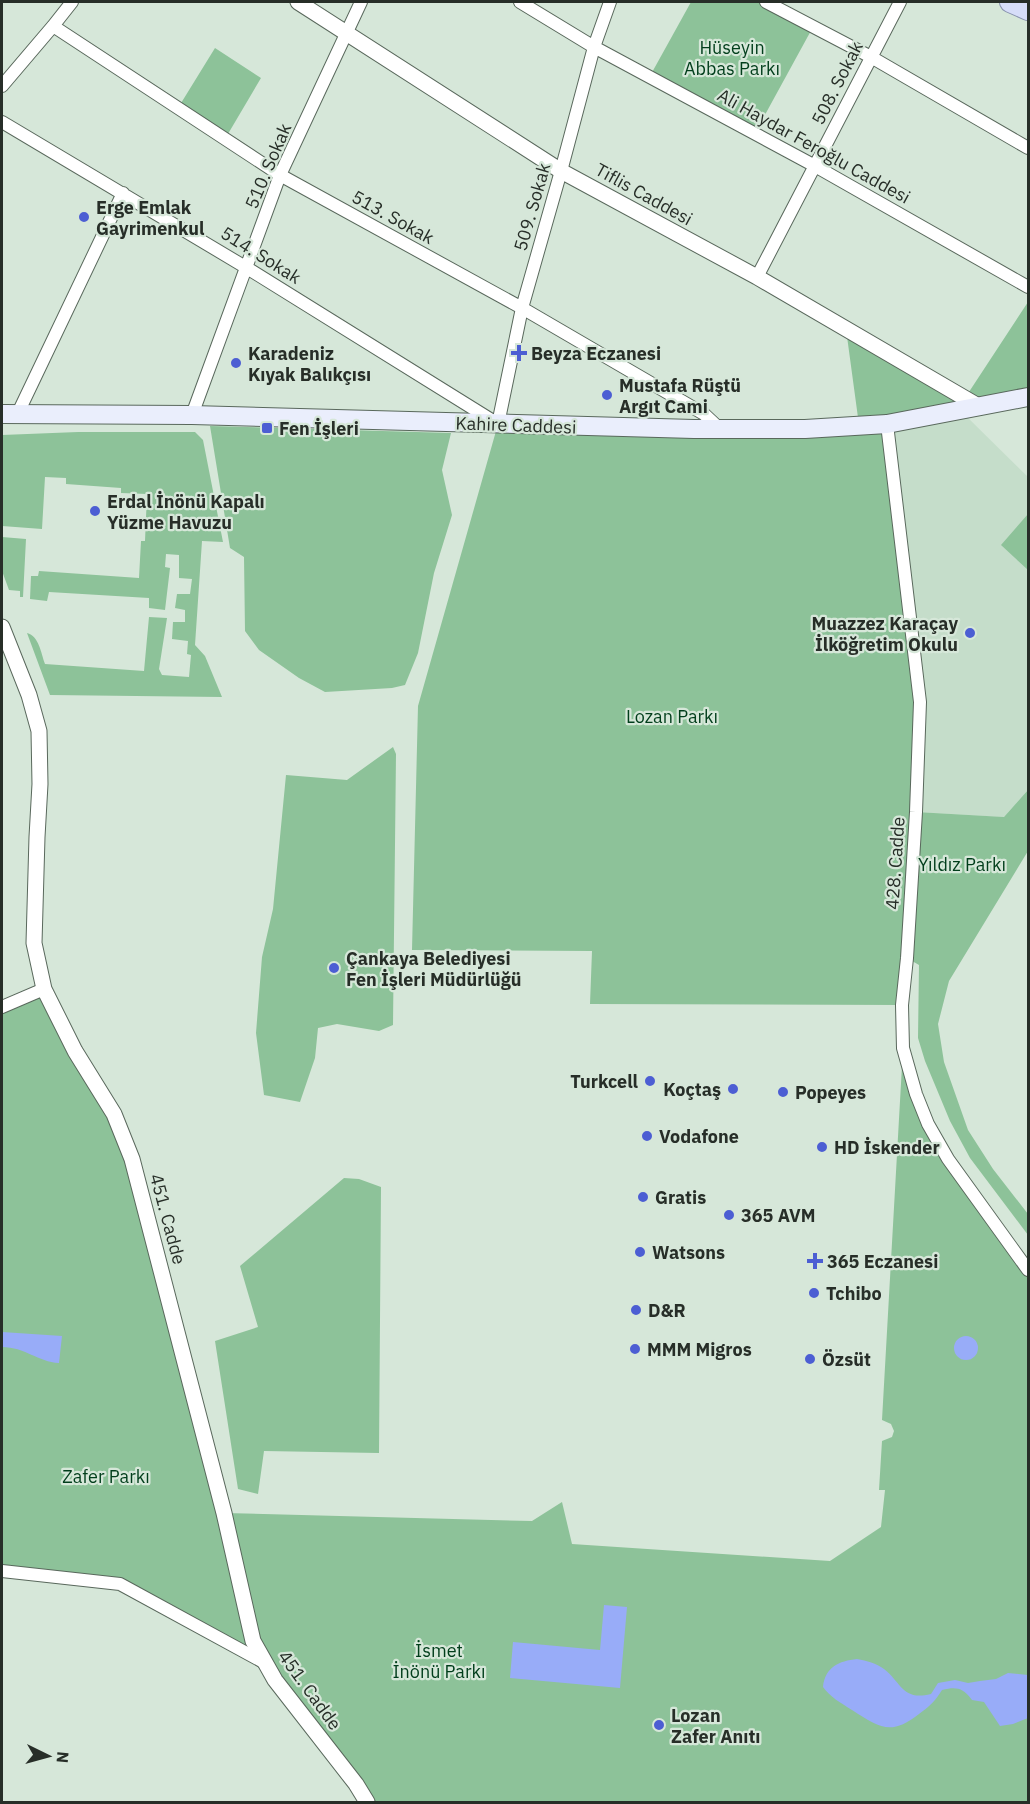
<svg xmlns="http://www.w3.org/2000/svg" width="1030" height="1804" font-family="'IBM Plex Sans',sans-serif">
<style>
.built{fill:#c5ddca}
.green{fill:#8dc299}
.water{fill:#98acf8}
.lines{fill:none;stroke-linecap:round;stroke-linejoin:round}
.minor-casing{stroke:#59685c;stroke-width:14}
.tertiary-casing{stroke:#59685c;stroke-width:17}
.secondary-casing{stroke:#59685c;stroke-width:20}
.primary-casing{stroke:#8791ad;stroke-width:22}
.minor{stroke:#fff;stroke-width:12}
.tertiary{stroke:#fff;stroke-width:15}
.secondary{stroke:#eaeefc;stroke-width:18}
.primary{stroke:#d6ddf8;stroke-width:20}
.poi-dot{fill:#4c5ed3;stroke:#d6e7d9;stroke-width:2}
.labels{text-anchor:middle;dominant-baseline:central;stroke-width:4.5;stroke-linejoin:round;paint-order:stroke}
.park-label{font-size:18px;fill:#013e1b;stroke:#d6e7d9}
.street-label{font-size:18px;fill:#272e28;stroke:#d6e7d9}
.poi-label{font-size:18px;font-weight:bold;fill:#272e28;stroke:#d6e7d9;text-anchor:start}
</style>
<rect width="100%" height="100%" fill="#d6e7d9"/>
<!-- built -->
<path class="built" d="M961,411L1028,477V790L1004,817L916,812L887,424Z"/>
<!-- green -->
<path class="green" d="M691,2H766L813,27L755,133L650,76Z
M215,48L261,78L225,139L178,108Z
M1028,302V397L888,423L920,702L916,812L1004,817L1028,790V851L949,981L938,1024L944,1062L968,1130L993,1169L1028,1214V1235L970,1158L950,1121L925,1061L918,1038L919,965L907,958L902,1005L590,1004L592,951L412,950L418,706L498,424L859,425L846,329L965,398Z
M210,426L451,433L442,470L452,515L434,573L418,653L405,685L392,688L325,692L299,678L259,650L245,631L244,557L230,548Z
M78,432H195L203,440L223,542L202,541L195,645L205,656L222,697L50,695L27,633C39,636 41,653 45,664L144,671L149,617L167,618L159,669L162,675L189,677L191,655L187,654L188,641L172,639L173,622H185V610L175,608L177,594H190L192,579L179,578V555L166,554L165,567L170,568L165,610L149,608V598L49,592L47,601L30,599L31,576H38L39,571L139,578L141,541H145L147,494L121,493V488L66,484V478L45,477L42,529L2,526V435Z
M1028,514V570L1001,545Z
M2,537L26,539L23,597H20V591L9,590L2,571Z
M393,747L396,754L393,1025L379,1031L337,1024L318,1028L315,1058L300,1102L264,1095L256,1033L262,957L273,909L286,775L347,780Z
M44,989L114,1114L224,1513L532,1521L562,1502L572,1544L830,1561L881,1527L885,1490H879L882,1441L892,1437L894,1431L891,1424L882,1420L903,1048L928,1124L1028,1270V1802H367L265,1663L120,1584L2,1571V1007Z
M344,1178L359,1179L381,1187L379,1453L264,1451L258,1494L238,1489L215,1341L258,1327L240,1266Z"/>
<!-- water -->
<path class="water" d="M2,1332L62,1336L59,1363C38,1362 25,1347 2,1347Z
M954 1348a12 12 0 1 1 24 0a12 12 0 1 1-24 0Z
M604,1605L627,1607L620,1688L510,1678L513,1642L600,1650Z
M857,1659C867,1661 876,1663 884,1669C902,1683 902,1701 931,1694L938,1683L955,1680L968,1683L980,1681L996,1679L1008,1673L1028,1675V1718L1013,1724L1000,1726L984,1702L972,1700C962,1687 956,1687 942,1690C936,1700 929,1707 919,1714C891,1736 880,1728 852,1710C841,1703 830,1697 823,1687C825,1667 839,1661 857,1659Z"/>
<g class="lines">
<!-- minor casing -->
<g class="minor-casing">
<path id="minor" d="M520,2L594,47L815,166L1028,287
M766,2L871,57L1028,148
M53,26L280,175L522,308L704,414L720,429
M2,86L53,26L72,2
M2,122L247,268L498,424L522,308L561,171L594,47L610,2
M757,277L900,2
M18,413L123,193
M192,415L280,175L361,2
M887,424L920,702L916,812L907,958L902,1005L903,1048L916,1094L928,1124L948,1159L1028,1270
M2,1007L44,989
M2,1571L120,1584L265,1663"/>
</g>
<!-- tertiary casing -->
<g class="tertiary-casing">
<path id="tertiary" d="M298,2L561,171L757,277L980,407
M2,627L29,695L39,731L40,784L37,837L34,943L44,989L75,1051L114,1114L132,1159L224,1513L253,1641L275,1680L356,1784L367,1802"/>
</g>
<!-- secondary casing -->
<g class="secondary-casing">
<path id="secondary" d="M2,414L192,415L694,429H805L887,424L1028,397"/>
</g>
<!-- primary casing -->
<g class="primary-casing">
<path id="primary" d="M1010,2L1028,10"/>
</g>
<!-- minor -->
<use href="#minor" class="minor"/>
<!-- tertiary -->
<use href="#tertiary" class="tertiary"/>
<!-- secondary -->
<use href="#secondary" class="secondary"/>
<!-- primary -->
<use href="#primary" class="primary"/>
</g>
<!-- markers -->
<g class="poi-dot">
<circle cx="84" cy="217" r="6"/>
<path d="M516 344h6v6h6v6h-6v6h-6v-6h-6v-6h6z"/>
<circle cx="236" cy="363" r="6"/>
<circle cx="607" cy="395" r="6"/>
<rect x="261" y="422" width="12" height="12" rx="3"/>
<circle cx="95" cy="511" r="6"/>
<circle cx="970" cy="633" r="6"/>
<circle cx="334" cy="968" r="6"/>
<circle cx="650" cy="1081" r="6"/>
<circle cx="733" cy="1089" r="6"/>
<circle cx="783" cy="1092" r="6"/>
<circle cx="647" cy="1136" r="6"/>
<circle cx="822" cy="1147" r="6"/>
<circle cx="643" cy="1197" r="6"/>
<circle cx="729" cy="1215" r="6"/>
<circle cx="640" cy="1252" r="6"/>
<path d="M812 1252h6v6h6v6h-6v6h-6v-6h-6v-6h6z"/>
<circle cx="814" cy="1293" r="6"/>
<circle cx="636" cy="1310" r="6"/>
<circle cx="635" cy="1349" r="6"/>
<circle cx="810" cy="1359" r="6"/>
<circle cx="659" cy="1725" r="6"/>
</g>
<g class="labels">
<!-- park labels -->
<g class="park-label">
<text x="732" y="47">Hüseyin<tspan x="732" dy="21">Abbas Parkı</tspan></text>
<text x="672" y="716">Lozan Parkı</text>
<text x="962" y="864">Yıldız Parkı</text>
<text x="106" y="1476">Zafer Parkı</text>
<text x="439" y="1650">İsmet<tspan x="439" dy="21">İnönü Parkı</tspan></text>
</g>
<!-- street labels -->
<g class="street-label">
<text transform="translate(837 83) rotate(-63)">508. Sokak</text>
<text transform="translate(814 146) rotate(29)">Ali Haydar Feroğlu Caddesi</text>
<text transform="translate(268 166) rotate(-67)">510. Sokak</text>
<text transform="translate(644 194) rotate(29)">Tiflis Caddesi</text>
<text transform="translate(532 207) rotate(-74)">509. Sokak</text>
<text transform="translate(393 217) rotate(29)">513. Sokak</text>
<text transform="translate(261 255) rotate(32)">514. Sokak</text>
<text transform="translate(516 425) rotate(2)">Kahire Caddesi</text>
<text transform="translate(895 863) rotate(-86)">428. Cadde</text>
<text transform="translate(168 1219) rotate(75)">451. Cadde</text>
<text transform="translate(310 1690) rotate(54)">451. Cadde</text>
</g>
<!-- poi labels -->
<g class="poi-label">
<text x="96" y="207">Erge Emlak<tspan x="96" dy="21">Gayrimenkul</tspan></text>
<text x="248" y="353">Karadeniz<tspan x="248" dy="21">Kıyak Balıkçısı</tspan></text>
<text x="531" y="353">Beyza Eczanesi</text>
<text x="619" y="385">Mustafa Rüştü<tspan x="619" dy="21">Argıt Cami</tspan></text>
<text x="279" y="428">Fen İşleri</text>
<text x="107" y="501">Erdal İnönü Kapalı<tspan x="107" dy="21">Yüzme Havuzu</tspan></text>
<text x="958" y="623" text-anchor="end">Muazzez Karaçay<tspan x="958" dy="21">İlköğretim Okulu</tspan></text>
<text x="346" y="958">Çankaya Belediyesi<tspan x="346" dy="21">Fen İşleri Müdürlüğü</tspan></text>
<text x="638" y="1081" text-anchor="end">Turkcell</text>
<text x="721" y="1089" text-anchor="end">Koçtaş</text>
<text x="795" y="1092">Popeyes</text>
<text x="659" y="1136">Vodafone</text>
<text x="834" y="1147">HD İskender</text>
<text x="655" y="1197">Gratis</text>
<text x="741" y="1215">365 AVM</text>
<text x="652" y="1252">Watsons</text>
<text x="827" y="1261">365 Eczanesi</text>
<text x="826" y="1293">Tchibo</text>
<text x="648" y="1310">D&amp;R</text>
<text x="647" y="1349">MMM Migros</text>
<text x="822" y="1359">Özsüt</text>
<text x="671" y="1715">Lozan<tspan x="671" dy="21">Zafer Anıtı</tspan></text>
</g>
</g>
<!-- border -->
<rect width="1030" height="1804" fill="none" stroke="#272e28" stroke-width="6"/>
<!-- north arrow -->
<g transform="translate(48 1756) rotate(95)" stroke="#d6e7d9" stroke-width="4.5" paint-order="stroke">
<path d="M0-4.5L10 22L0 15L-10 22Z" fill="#272e28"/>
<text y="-9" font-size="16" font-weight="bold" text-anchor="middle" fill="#272e28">N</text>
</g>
</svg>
